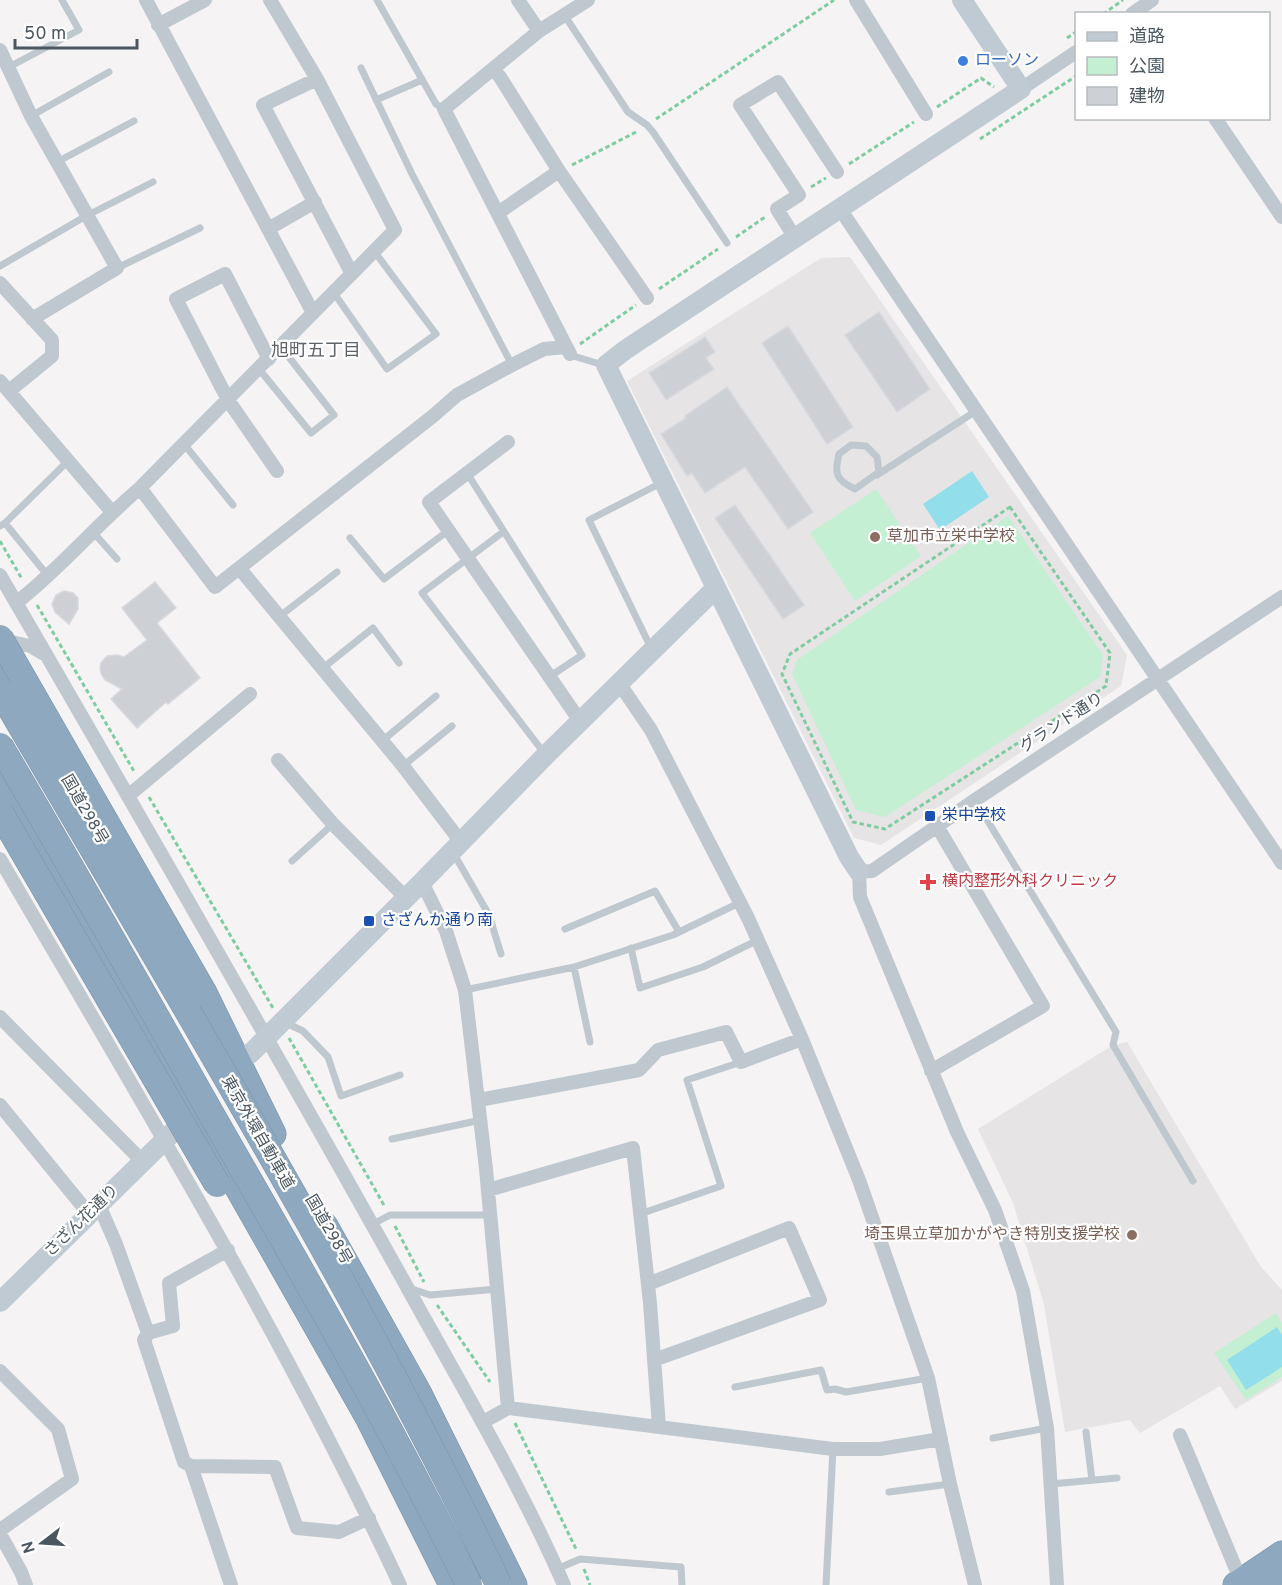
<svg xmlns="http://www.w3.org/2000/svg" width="1282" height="1585" font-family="Overpass,'Noto Sans JP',sans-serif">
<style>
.education{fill:#e6e4e5}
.green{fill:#c4efd2}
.water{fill:#93deeb}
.building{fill:#cdd0d5;stroke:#d7d9de;stroke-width:1.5}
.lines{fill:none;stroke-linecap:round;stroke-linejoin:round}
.highway-casing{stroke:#7893ab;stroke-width:27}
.path{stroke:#7dcda1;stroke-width:3;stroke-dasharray:4.5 3;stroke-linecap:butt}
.lane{stroke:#bfc8ce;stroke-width:7}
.street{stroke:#bfc8ce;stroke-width:14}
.secondary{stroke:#c0cad3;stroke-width:20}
.highway{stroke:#8da8bf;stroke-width:26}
.highway-bridge-casing{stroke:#7893ab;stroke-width:27;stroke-linecap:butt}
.highway-bridge{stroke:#8da8bf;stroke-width:26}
.shop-dot{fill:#3f7fe0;stroke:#fff;stroke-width:2}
.education-dot{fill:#8d6e63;stroke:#fff;stroke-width:2}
.transit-dot{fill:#1a4fb4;stroke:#fff;stroke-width:2}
.health-dot{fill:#e0444e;stroke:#fff;stroke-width:2}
.labels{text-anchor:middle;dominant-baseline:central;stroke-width:4.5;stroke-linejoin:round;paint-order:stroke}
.shop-label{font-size:16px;fill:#366cbe;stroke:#fff;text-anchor:start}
.education-label{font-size:16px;fill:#785e54;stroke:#fff;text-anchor:start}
.street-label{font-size:16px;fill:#4b5760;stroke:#fff}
.transit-label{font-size:16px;fill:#164399;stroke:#fff;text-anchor:start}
.health-label{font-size:16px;fill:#be3a42;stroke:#fff;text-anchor:start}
.neighbourhood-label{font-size:18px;fill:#5f6368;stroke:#fff}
</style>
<rect width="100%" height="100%" fill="#f5f3f3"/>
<!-- education -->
<path class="education" d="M850,257L1127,655L1121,686L881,845L854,838L627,381L821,258Z
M1127,1042L1261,1267L1282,1290V1381L1235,1409L1220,1386L1140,1433L1130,1420L1065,1432L1044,1304L1013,1203L978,1129L1113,1045Z"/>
<!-- green -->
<path class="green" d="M876,489L921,556L855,601L810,533Z
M1008,516L1103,655L1100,677L885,817L856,810L792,674L797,660Z
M1276,1313L1282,1323V1377L1246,1400L1214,1353Z"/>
<!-- water -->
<path class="water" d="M972,471L989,497L940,530L923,504Z
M1277,1327L1282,1335V1367L1246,1390L1227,1360Z"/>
<!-- building -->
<path class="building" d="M879,312L930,389L897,412L845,335Z
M788,326L853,427L827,444L762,343Z
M705,337L715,352L706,358L714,369L666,400L649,373Z
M727,387L813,512L788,529L745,467L705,493L692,473L687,476L661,434L686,418L685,416Z
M735,505L804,605L783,619L715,518Z
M155,582L176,608L157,623L200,678L168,704L166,702L137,728L111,699L122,689L105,680L101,673L100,668L101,663L107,656L117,655L124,657L147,640L122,608Z
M64,591L73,593L78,598V609L69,624L55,612L52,604L56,595Z"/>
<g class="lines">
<!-- highway casing -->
<g class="highway-casing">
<path id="highway" d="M0,665L27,712
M0,775L88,924L317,1327L368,1417L452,1585
M204,993L273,1134
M325,1226L418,1392L514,1585
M1236,1585L1282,1554
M1270,1585L1282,1577"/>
</g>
<!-- path -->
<path class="path" d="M1103,14L1123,0
M1067,38L1076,32
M937,107L981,78L994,87
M656,119L834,0
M980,139L1076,76
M849,164L914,122
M572,165L638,131
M811,187L826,178
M736,237L765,217
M659,289L718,249
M580,344L636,305
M1010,507L1110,653L1106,686L885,829L853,822L782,674L790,654Z
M0,541L22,579
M37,605L135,773
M149,797L273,1008
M289,1038L385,1207
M395,1226L424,1282
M437,1305L490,1382
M515,1423L576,1549
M584,1569L590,1585"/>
<!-- lane -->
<path class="lane" d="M377,0L436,104L444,109
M565,16L628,112L647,125L653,132L727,243
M9,67L79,30L62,0
M361,68L412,174L512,365
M376,100L422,80
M31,116L109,72
M57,162L134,121
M0,266L86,216L153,182
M117,268L200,228
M334,293L387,369L436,334L374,251
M570,355L603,365
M259,369L311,433L334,415L281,347
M184,444L233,505
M851,445L866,446L877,457L879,472L855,489C836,480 834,474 839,454Z
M467,473L582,655L549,677
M877,475L976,411
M5,523L48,576
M0,526L5,523L69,460
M93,532L117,559
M503,532L422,593L544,753
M350,538L384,579L449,530
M280,616L337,572
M651,648L589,520L663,482
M323,668L373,628L399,663
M382,741L436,696
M403,766L452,726
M975,800L1116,1032L1113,1045L1193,1181
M454,854L489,915L501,954
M292,861L333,824
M565,929L655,891L679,932
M631,948L640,988L703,967L758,940
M574,967L590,1042
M465,990L574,967L673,935L741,902
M284,1022L303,1031L328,1057L341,1096L400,1075
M392,1139L481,1120
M640,1214L721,1186L687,1080L741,1062
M373,1224L390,1215H491
M409,1288L430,1295L497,1289
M735,1387L821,1370L827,1390L835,1389L846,1392L928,1378
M1086,1432L1092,1480
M993,1438L1047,1428
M1051,1484L1117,1478
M889,1492L950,1484
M557,1569L580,1559L681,1567L682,1585
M826,1585L833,1449"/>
<!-- street -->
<path class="street" d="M146,0L313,313
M518,0L539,31
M856,0L926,114
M1132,14L1152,0
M158,25L205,0
M0,50L31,116L117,268L32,319
M493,69L500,77L559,171L498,213
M317,79L263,105L352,274
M1021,89L1076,52
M1215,118L1282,217
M559,171L647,298
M840,209L1282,863
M268,229L315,202
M795,238L777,209L799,195L740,105L778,82L837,172
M0,283L52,340V356L9,391
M570,354L444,109L539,31L588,0
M269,359L225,274L176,299L228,400L277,471
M0,381L112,512
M508,442L429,502L580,721
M140,488L215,587L433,416L457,395L512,365L544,349L566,347
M240,569L403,766L461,842
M0,575C137,811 274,1048 407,1287C461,1385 519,1482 564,1585
M16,603C61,568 97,524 140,488L395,230L317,79L270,0
M2,640L30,646L46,655
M619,683L651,730L748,918L802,1039L859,1180L928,1378L950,1484L975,1585
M278,760L333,824L406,898
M128,796L250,694
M0,859C139,1098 283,1334 400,1585
M422,882L446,931L465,990L486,1169L508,1408L483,1422
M0,1017L143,1162
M931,1071L1043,1006L937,826
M479,1100L639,1070L658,1050L726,1032L741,1062L802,1039
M0,1105L89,1214
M488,1190L633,1148L650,1303L659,1427
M99,1205L116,1244L148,1333L144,1340L184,1462L191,1466L231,1585
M648,1284L789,1228L820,1300L654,1360
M148,1333L173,1326L169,1283L228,1250
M0,1371L58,1429L72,1479L0,1530
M508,1408L833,1449H880L941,1439
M1180,1435L1241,1581
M191,1466L275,1467L297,1528L339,1532L369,1518
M0,1534L21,1572L26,1585
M1057,1585L1047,1428L1023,1291L995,1210L957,1132L860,897L859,872L872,871L975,800L1282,597"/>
<!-- secondary -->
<path class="secondary" d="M859,872L849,857L606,365L625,350L1021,89L962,0
M250,1054L422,882L546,755L716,588
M0,1302L175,1130"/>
<!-- highway -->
<use href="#highway" class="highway"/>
<!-- highway-bridge casing -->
<g class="highway-bridge-casing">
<path id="highway-bridge" d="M0,638L204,993
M0,690C171,985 351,1277 499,1585
M0,746C77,876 151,1008 226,1140C310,1286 395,1433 469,1585
M0,812L217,1184"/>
</g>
<!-- highway-bridge -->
<use href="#highway-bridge" class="highway-bridge"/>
</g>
<!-- markers -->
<circle class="shop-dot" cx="963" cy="61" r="6"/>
<g class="education-dot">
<circle cx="875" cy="537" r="6"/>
<circle cx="1132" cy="1235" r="6"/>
</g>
<g class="transit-dot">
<rect x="924" y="810" width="12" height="12" rx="3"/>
<rect x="363" y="915" width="12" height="12" rx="3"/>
</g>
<path class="health-dot" d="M925 873h6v6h6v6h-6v6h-6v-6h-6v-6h6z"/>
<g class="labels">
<!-- shop labels -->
<g class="shop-label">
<text x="975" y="61">ローソン</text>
</g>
<!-- education labels -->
<g class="education-label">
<text x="887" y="537">草加市立栄中学校</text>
<text x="1120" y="1235" text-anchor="end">埼玉県立草加かがやき特別支援学校</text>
</g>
<!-- street labels -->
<g class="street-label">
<text transform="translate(1062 723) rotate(-33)">グランド通り</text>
<text transform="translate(84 810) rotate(60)">国道298号</text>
<text transform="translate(257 1133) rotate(60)">東京外環自動車道</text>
<text transform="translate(82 1221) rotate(-44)">さざん花通り</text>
<text transform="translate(328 1230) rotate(60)">国道298号</text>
</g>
<!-- transit labels -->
<g class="transit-label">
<text x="942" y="816">栄中学校</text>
<text x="381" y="921">さざんか通り南</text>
</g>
<!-- health labels -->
<g class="health-label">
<text x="942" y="882">横内整形外科クリニック</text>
</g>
<!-- neighbourhood labels -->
<g class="neighbourhood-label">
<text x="316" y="351">旭町五丁目</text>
</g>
</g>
<!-- legend -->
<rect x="1075" y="12" width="195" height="108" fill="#ffffff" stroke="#b7bcbf" stroke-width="1.5"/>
<rect x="1087" y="32" width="30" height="9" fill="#c0cad3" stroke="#b7bcbf" stroke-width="1.5"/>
<text x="1129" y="42" font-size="18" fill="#4b5760">道路</text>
<rect x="1087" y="57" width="30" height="18" fill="#c4efd2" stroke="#b7bcbf" stroke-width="1.5"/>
<text x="1129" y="72" font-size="18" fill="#4b5760">公園</text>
<rect x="1087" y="87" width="30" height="18" fill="#cdd0d5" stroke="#b7bcbf" stroke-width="1.5"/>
<text x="1129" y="102" font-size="18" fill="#4b5760">建物</text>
<!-- north arrow -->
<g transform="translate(42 1543) rotate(253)" stroke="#ffffff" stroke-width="4.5" paint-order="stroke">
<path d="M0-4.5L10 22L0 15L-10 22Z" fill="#4b5760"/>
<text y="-9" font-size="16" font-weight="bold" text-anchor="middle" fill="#4b5760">N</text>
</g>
<!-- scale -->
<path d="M15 39v9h122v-9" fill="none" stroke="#4b5760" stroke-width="3"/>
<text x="24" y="39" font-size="18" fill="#4b5760" stroke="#ffffff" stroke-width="4.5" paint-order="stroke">50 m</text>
</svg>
